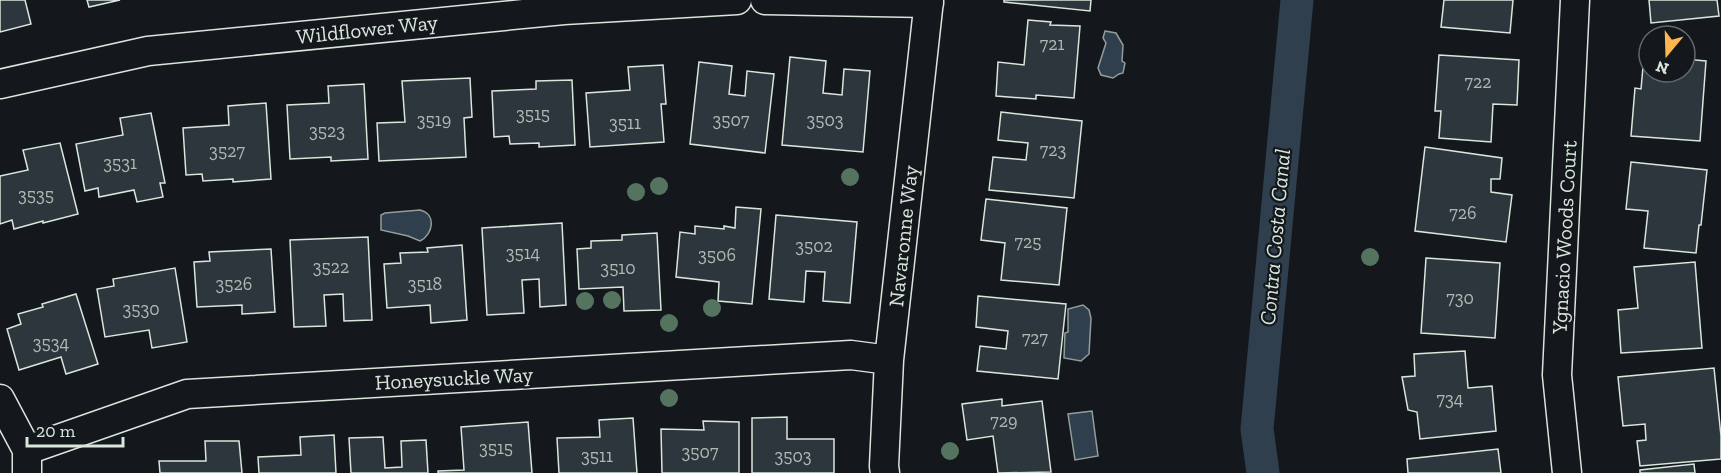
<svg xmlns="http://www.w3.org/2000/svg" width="1721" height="473" font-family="'Zilla Slab',serif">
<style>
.water{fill:#2f3f4d;stroke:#939e99;stroke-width:1.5}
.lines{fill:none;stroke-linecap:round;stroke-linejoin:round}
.canal{stroke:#2f3f4d;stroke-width:33}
.building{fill:#2c363c;stroke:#d8e6dc;stroke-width:1.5}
.minor-casing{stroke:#d8e6dc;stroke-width:31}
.minor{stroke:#14181c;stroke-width:28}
.tree{fill:#55745f}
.labels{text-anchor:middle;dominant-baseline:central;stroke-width:4.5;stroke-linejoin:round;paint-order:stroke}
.number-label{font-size:18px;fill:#adbab4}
.street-label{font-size:21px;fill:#d8e6dc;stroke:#14181c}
.water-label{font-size:22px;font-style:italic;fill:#d8e6dc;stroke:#14181c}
</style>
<rect width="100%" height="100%" fill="#14181c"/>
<!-- water -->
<path class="water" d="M1105,31L1116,33L1123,45L1122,61L1125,63L1123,73L1119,74L1113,78L1101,75L1098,68L1106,43L1103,38Z
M420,210C437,214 433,235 420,241L408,236L381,230V215L385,213Z
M1083,305L1089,310L1091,318L1089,354L1081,361L1064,358L1065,333L1068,332V309Z
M1092,411L1098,456L1075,460L1068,414Z"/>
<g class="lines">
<!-- canal -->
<path class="canal" d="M1263,473L1257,429L1297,0"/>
</g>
<!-- building -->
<path class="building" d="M0,0H25L31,24L0,32Z
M87,0H120L89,7Z
M1004,0H1091L1090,11L1004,2Z
M1444,0H1513L1510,33L1441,27Z
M1649,0H1717L1719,16L1651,23Z
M1028,20L1051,22L1050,25L1080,26L1074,98L1036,95V99L996,96L998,62L1024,65Z
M1439,55L1519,60L1517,105L1493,104L1491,142L1439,138L1441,111H1435Z
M1644,56L1649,57V72H1685V59L1706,61L1700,141L1631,136L1635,88L1641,89Z
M790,57L826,61L823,93L842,95L844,69L870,71L863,152L782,145Z
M699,62L732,66L729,94L745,96L747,71L774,74L765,153L690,144Z
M663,65L666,104H661L664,142L590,147L586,93L630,90L628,67Z
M470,78L472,117L464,118L466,157L379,161L377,123L405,122L402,81Z
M572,80L575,145L539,147V143L510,144L509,136L494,137L492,91L536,89V81Z
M364,84L368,159L331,161V157L290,159L287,105L329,103L328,86Z
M266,103L271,179L233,182V179L203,181L202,174L186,175L183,128L229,125L228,106Z
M1001,112L1082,121L1074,198L989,190L993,157L1026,160L1028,143L998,140Z
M151,113L165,183H160L163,197L137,202L134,190L99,197L98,188L85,191L76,144L123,135L120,118Z
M60,143L78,214L43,223V221L14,229L12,220L0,224V176L28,170L23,150Z
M1425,147L1502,158L1500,179H1491V192L1512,195L1506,242L1415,231Z
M1631,162L1707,170L1701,225H1699L1696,253L1644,248L1648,211L1626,209Z
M986,199L1067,208L1059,285L1001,280L1005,243L981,240Z
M736,207L761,209L752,304L718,301L719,282L676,277L680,232L695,234V226L724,229V226L735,228Z
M776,215L857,222L850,303L823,301L825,272L806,271L804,302L769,299Z
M562,223L566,305L540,307L539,279L522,280L524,313L487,315L482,228Z
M657,233L661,310L624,311L623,287L579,289L577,249L591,248V241L622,240V235Z
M368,237L372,320L344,321L343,294L324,295L326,326L294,327L290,240Z
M462,245L467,320L431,323L430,305L387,308L384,264L401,263L400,253L428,252L427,248Z
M271,249L275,312L242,314V305L197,307L194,262L210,261L209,252Z
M1426,258L1500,263L1495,338L1421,333Z
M1695,262L1702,348L1621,353L1618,310L1638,308L1634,267Z
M175,268L187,342L152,348L149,330L105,337L97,289L114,286L113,279Z
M76,294L98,364L66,374L61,357L19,370L7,329L21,324L18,314L43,307L42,304Z
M978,296L1066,304L1058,379L977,371L980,346L1006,349L1008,331L976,327Z
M1465,351L1468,388L1492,386L1496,431L1420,439L1417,412L1408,410L1402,377L1415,376L1414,354Z
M1714,368L1721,436V459L1640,466L1637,441L1646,440L1645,424L1623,426L1618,377Z
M1002,399V406L1042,401L1051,472L998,473L993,436L967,440L962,404Z
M787,417V439H834V473H752V418Z
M633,418L637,473H559L557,438L600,437L599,420Z
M703,421L739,422V473H662L661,429L704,430Z
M528,422L532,473H438V471L464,470L461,427Z
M334,435L336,473H259L258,457L301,455L300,437Z
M383,437L385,468L402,467L401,441L426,440L428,473H351L349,438Z
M205,441H239L242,473H160L159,461H206Z
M1498,449L1501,473H1408L1407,459Z
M1694,464L1695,473H1640V470Z"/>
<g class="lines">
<!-- minor casing -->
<g class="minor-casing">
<path id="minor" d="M765,0L929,3
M0,84L148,51L564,10L737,0
M0,399L27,450V473
M27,450L187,394L851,355L889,360
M885,473L884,466L889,360L929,0
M1567,473L1557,375L1575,0"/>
</g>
<!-- minor -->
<use href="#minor" class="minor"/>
</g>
<!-- trees -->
<g class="tree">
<circle cx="850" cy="177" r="9"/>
<circle cx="659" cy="186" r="9"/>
<circle cx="636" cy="192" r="9"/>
<circle cx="1370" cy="257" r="9"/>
<circle cx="612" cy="300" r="9"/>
<circle cx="585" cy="301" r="9"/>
<circle cx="712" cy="308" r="9"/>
<circle cx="669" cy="323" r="9"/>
<circle cx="669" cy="398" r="9"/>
<circle cx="950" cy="451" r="9"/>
</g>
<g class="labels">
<!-- number labels -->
<g class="number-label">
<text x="1052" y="44">721</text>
<text x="1478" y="82">722</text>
<text x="533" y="114">3515</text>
<text x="434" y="120">3519</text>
<text x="731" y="120">3507</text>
<text x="825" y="120">3503</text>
<text x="625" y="123">3511</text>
<text x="327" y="131">3523</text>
<text x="1053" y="150">723</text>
<text x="227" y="151">3527</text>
<text x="120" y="163">3531</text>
<text x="36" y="195">3535</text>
<text x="1463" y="213">726</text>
<text x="1028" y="242">725</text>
<text x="814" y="246">3502</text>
<text x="523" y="253">3514</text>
<text x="717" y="255">3506</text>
<text x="331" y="267">3522</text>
<text x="618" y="268">3510</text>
<text x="234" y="284">3526</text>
<text x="425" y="284">3518</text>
<text x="1460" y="298">730</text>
<text x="141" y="309">3530</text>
<text x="1035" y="338">727</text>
<text x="51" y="343">3534</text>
<text x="1450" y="399">734</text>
<text x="1004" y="421">729</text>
<text x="496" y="448">3515</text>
<text x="700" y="452">3507</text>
<text x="597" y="456">3511</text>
<text x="793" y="456">3503</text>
</g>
<!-- street labels -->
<g class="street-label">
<text transform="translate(367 29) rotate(-6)">Wildflower Way</text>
<text transform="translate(903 236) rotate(-84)">Navaronne Way</text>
<text transform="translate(1564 237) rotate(-87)">Ygnacio Woods Court</text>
<text transform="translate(454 378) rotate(-3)">Honeysuckle Way</text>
</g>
<!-- water labels -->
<g class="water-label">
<text transform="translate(1275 237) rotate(-85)">Contra Costa Canal</text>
</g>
</g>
<!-- north arrow -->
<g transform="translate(1667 54) rotate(199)"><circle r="28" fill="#14181c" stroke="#626a69" stroke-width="1.5"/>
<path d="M0-4.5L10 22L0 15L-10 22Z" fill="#ffb74d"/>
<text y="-9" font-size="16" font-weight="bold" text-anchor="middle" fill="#d8e6dc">N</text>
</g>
<!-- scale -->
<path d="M27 437v9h96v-9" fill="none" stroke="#d8e6dc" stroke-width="3"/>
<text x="36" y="437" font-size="18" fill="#d8e6dc" stroke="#14181c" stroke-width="4.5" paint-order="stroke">20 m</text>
</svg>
